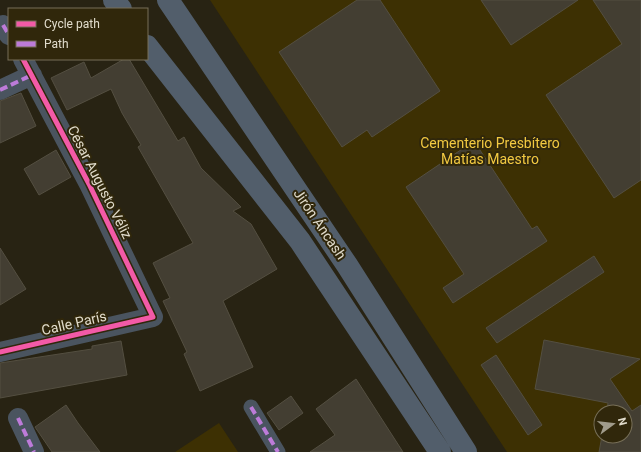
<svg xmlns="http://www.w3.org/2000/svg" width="641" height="452" font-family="Roboto,sans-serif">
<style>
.green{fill:#3d3003;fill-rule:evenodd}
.building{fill:#433e32;stroke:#544f41}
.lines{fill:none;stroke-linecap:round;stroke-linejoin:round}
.pedestrian{stroke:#4a545f;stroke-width:15}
.minor{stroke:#4a545f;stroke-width:20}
.secondary{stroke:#525e6b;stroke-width:22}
.quiet{stroke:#bd7bd9;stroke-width:4;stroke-dasharray:8 4;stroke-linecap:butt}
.cycleway-casing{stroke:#30270b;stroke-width:8}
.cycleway{stroke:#f35aa7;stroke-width:5}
.labels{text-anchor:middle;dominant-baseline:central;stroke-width:4;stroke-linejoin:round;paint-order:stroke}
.park-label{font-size:14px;fill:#f2c941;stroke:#30270b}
.street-label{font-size:14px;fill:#e1dccc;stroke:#30270b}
</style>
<rect width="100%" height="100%" fill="#282313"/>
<!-- green -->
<path class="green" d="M210,0H641V452H507ZM601,412H625V436H601Z
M219,423L238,452H175Z"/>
<!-- building -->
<path class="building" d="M357,0H380L440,91L372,137L367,130L342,147L279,52Z
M481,0H578L511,45Z
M593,0H641V180L614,198L546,95L622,44Z
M124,59H129L178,141L184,137L201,168L241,207L233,211L251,224L277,269L223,301L253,367L200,391L184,354L187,352L163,301L170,298L153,263L193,243L138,147L141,145L122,113L111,89L67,110L51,78L84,62L91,78Z
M21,93L36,126L0,143V101Z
M474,141L532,229L537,226L547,241L453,303L443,288L464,274L406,187Z
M56,150L71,177L39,195L24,169Z
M0,248L26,289L0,305Z
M594,256L604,272L497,343L486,328Z
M544,340L640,359L610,379L632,411L641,405V452H599L602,436H625V412H607L608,403L535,389Z
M121,341L127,375L0,398V363L92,349V346Z
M496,355L542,425L528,435L481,365Z
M356,379L403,452H310L335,435L316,409Z
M291,396L303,413L279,430L267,413Z
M66,405L78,423L100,452H52L37,430L35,427Z"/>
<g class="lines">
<!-- pedestrian -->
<path class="pedestrian" d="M251,407L278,452"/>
<!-- minor -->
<path class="minor" d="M3,25L9,35
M0,90L32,75
M0,352L153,317L89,184L23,59
M18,418L34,452"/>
<!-- secondary -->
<path class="secondary" d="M114,0L121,9
M168,0L347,265L466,452
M147,46L300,241L440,452"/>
<!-- quiet -->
<path class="quiet" d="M3,25L9,35
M0,90L32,75
M251,407L278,452
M18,418L34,452"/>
<!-- cycleway casing -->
<g class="cycleway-casing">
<path id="cycleway" d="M0,352L153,317L89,184L23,59"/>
</g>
<!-- cycleway -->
<use href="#cycleway" class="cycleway"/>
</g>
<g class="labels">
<!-- park labels -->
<g class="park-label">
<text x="490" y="143">Cementerio Presbítero<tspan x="490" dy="16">Matías Maestro</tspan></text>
</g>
<!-- street labels -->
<g class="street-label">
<text transform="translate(100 182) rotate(63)">César Augusto Véliz</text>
<text transform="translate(320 224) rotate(56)">Jirón Áncash</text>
<text transform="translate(74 323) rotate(-13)">Calle París</text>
</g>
</g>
<!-- legend -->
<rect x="8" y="8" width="140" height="52" fill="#30270b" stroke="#776f58"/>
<rect x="16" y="21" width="20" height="6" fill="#f35aa7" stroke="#776f58"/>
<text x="44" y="28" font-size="12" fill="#e1dccc">Cycle path</text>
<rect x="16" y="41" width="20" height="6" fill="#bd7bd9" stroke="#776f58"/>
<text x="44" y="48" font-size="12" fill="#e1dccc">Path</text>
<!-- north arrow -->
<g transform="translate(613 424) rotate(75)"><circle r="19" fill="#30270b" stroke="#776f58"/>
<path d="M0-3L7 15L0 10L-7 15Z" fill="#a09b8b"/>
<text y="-6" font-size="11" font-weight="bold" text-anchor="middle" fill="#e1dccc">N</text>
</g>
</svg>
